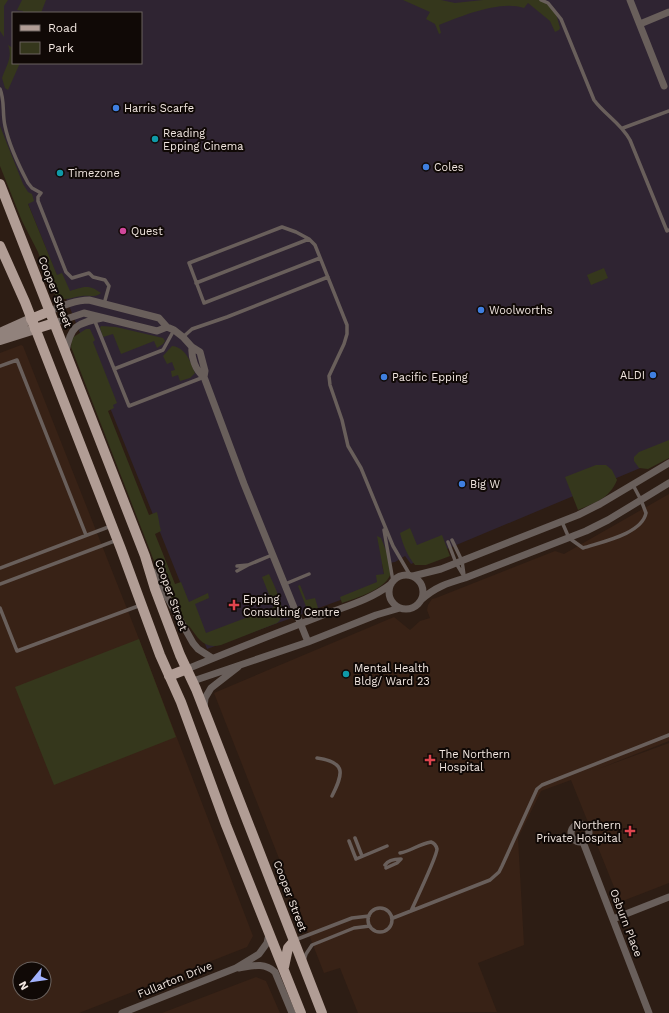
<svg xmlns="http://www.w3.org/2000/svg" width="669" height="1013" font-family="'Work Sans',sans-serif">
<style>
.commercial{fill:#2f2432;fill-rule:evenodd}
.built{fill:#382216;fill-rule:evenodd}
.green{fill:#35371c}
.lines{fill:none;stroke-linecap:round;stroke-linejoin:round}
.lane{stroke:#695f5b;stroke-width:3.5}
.street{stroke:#695f5b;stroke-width:7}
.secondary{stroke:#91827c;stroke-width:10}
.primary{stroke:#b19d95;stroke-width:10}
.shop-dot{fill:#3f7fe0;stroke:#100906;stroke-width:1.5}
.culture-dot{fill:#0f9aa8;stroke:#100906;stroke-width:1.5}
.hotel-dot{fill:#d1479c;stroke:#100906;stroke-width:1.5}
.health-dot{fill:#e0444e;stroke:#100906;stroke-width:1.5}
.labels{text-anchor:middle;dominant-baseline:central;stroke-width:4;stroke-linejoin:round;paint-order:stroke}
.poi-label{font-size:11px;fill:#f2e7e1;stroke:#100906;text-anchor:start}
.street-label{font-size:11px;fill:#f2e7e1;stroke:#100906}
</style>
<rect width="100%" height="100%" fill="#2d1d14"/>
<!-- commercial -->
<path class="commercial" d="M0,0H669V456L411,564L405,556L395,562L382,564L384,574L376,587L207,649L0,134ZM13,13H141V63H13Z"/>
<!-- built -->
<path class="built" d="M21,345L23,346L139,639L253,936L247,947L79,1013H0V353ZM20,969H44V993H20Z
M669,494V741L598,769L669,743V883L620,902L571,780L541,791L518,838L524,945L478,963L497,1012L358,1013L340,968L324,973L214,693L394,617L410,630L420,621L430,618L427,610L428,605L432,599L436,598L555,551L564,554Z
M256,977L266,981L280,1013H162Z"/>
<!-- green -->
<path class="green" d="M0,0H8L4,6V37L0,31Z
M22,0H46L41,13H23V11L17,10Z
M403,0H441L455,3L483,0H541L555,10L560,28L559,30L555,32L550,21L528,3L524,8C500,0 462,16 439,25L441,33L439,34L435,24L426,19L430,12Z
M8,45L13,48V63H20L8,90L5,88L2,78C6,66 13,57 8,45Z
M0,126L23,184L28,192L32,194L34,201L28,204L57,275L62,273L70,291C84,287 88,284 101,293C95,298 89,295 82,296C73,297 67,301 57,298L52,289L38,252L22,221L0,166Z
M604,268L608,278L591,285L587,275Z
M101,326L116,327L163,338L165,341L163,344L157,348L154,341L121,354L113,334L103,337L100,328Z
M86,329H90L95,340L93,342L117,403L113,405L114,408L108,411L149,515L157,512C159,519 159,524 161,531L155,534L175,584L181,582L189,602L208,593L209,598L195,604L206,633L274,607L262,577L269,574C274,586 290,614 277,623L221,645C203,649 199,639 189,626L186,628L154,561L71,347L72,338Z
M172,346C185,347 191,362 195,373L190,378L180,381L178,375L172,377L171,371L175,370L172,362L167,364L163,356Z
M669,440V458L648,469L639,468L634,461V457L639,452Z
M596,465H606L612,470L617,480C609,499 596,502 578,510L565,477Z
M410,528L417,545L442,535L450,556L426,565H415C407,555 403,545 400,533Z
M377,536L381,538C384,546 392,564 391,572C388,589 356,598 342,603L340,597L377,582L376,575L384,574Z
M300,585L306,600L315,598L318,608L310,611L307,609L298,586Z
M139,639L176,737L54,785L15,687Z"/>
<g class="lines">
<!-- lane -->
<path class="lane" d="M541,0L548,3L561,19L594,100C605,115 621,123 630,140L667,231L669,230
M0,89C5,101 2,113 5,126C9,145 19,166 28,183L32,188L41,193L38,197V201L66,272L72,278L89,273L93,277L105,280L109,286L104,304
M623,128L669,111
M320,258L204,303L189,263L282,227L296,232L309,239L315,245L347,325V334L344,344L329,376L330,385L342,420L348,446L361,468L393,546L410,575
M196,283L309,239
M94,319L129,406L204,377
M183,337L192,329L227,317L328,277
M0,366L17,360L86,535
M114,369L163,350L174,330
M562,522L569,538L583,548C601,542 642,534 646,513L641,500L633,485
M384,530L393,581
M452,540L462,561L464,575
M448,542L456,563L465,578
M237,566L248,565
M0,568L111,526
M237,571L248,565L272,555
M0,584L117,540
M285,584L309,574
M0,608L17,651L141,605
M317,758C347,762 343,774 332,796
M355,838L362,856
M349,841L356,859L387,846
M400,853C411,851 419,844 431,842C434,843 436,845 437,849C437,856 416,900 411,911
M385,865C388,860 396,859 401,859
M386,868L397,863L401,859
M368 920a12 12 0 1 1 24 0a12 12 0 1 1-24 0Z
M393,918L490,880L499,872L502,866L537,789L542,785L669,735
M295,940L352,918L369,916
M304,961L306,954L312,945L354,928L370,926"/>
<!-- street -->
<path class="street" d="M630,0L664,86
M640,24L669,12
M50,311C62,306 76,300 89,300L159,318L167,327L174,330L183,337L192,347L200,352L205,371L204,377
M54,323L84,313L157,331L167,327
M192,347C191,357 195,370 204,377L244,484L308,642
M66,352C70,326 77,323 102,318
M153,572L193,643L198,649L212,658
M389 592a17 17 0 1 1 34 0a17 17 0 1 1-34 0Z
M413,576L441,569L578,515L600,504L669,463
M421,600C435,587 448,583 465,578L586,531L608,520L669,483
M187,669C230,651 274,634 318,617C343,607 369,601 391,584
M193,681L308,642L376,615L400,608
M204,708L205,698L211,688L238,667
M571 833a9 9 0 1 1 18 0a9 9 0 1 1-18 0Z
M583,842L649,1013
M613,919L669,897
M239,968C252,966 264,962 275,972L292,1013
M122,1013L236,968L259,954L267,943L269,934"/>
<!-- secondary -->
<path class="secondary" d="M0,333L31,319
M0,340L35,329"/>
<!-- primary -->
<path class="primary" d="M0,184L145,556L155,589L180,655L196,689L322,1013
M0,246L25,302L121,549L160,655L181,702L226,825L301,1013
M31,319L50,311
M35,329L54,323
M169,676L187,669
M284,967L288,948L294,941"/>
</g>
<!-- markers -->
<g class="shop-dot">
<circle cx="116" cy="108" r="4"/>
<circle cx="426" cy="167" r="4"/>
<circle cx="481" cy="310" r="4"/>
<circle cx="653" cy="375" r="4"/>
<circle cx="384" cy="377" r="4"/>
<circle cx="462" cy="484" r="4"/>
</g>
<g class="culture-dot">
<circle cx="155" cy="139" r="4"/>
<circle cx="60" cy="173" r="4"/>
<circle cx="346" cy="674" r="4"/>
</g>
<circle class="hotel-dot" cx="123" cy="231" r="4"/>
<g class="health-dot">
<path d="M232 599h4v4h4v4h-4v4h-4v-4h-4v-4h4z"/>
<path d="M428 754h4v4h4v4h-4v4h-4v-4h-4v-4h4z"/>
<path d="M628 825h4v4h4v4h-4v4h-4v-4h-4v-4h4z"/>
</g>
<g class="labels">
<!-- poi labels -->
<g class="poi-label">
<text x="124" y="108">Harris Scarfe</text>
<text x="163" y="133">Reading<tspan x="163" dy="13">Epping Cinema</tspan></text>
<text x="434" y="167">Coles</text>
<text x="68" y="173">Timezone</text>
<text x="131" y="231">Quest</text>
<text x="489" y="310">Woolworths</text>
<text x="645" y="375" text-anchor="end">ALDI</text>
<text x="392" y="377">Pacific Epping</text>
<text x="470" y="484">Big W</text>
<text x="243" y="599">Epping<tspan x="243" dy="13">Consulting Centre</tspan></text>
<text x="354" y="668">Mental Health<tspan x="354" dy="13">Bldg/ Ward 23</tspan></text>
<text x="439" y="754">The Northern<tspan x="439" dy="13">Hospital</tspan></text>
<text x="621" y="825" text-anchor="end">Northern<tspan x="621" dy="13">Private Hospital</tspan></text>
</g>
<!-- street labels -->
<g class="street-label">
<text transform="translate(55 292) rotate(69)">Cooper Street</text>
<text transform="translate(171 595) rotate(70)">Cooper Street</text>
<text transform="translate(290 896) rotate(69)">Cooper Street</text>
<text transform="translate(626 923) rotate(69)">Osburn Place</text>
<text transform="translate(175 980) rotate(-22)">Fullarton Drive</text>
</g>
</g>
<!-- legend -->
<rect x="12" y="12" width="130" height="52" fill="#100906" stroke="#6a625e"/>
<rect x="20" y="25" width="20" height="6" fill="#b19d95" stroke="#6a625e"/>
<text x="48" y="32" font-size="12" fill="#f2e7e1">Road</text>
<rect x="20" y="42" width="20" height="12" fill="#35371c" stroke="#6a625e"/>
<text x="48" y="52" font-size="12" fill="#f2e7e1">Park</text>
<!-- north arrow -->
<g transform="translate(32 981) rotate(241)"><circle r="19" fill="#100906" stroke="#6a625e"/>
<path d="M0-3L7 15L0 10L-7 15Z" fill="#a2b2fd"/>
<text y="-6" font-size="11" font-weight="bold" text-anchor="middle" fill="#f2e7e1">N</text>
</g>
</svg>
